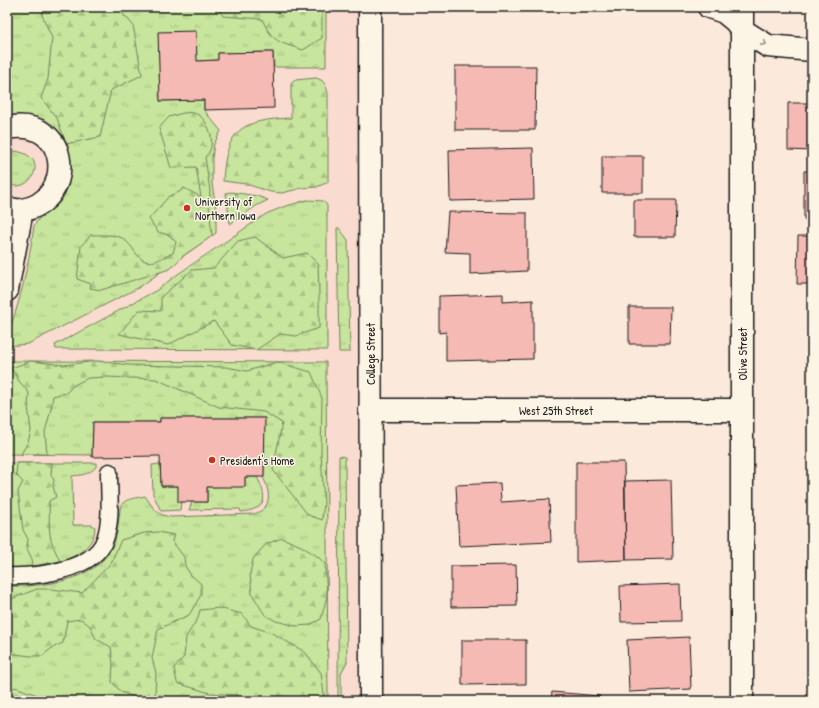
<svg xmlns="http://www.w3.org/2000/svg" width="819" height="708" font-family="'Patrick Hand',sans-serif">
<style>
.built{fill:#fadbcf}
.grass{fill:url(#grass-tufts);stroke:#72805c}
.forest{fill:url(#forest-firs);stroke:#72805c}
.building{fill:#f6bab4;stroke:#1c1c1c}
.lines{fill:none;stroke-linecap:round;stroke-linejoin:round}
.service-casing{stroke:#1c1c1c;stroke-width:19}
.minor-casing{stroke:#1c1c1c;stroke-width:25}
.tertiary-casing{stroke:#1c1c1c;stroke-width:25}
.service{stroke:#fcf5e5;stroke-width:16}
.minor{stroke:#fcf5e5;stroke-width:22}
.tertiary{stroke:#fcf5e5;stroke-width:22}
.oneway{stroke:#97938b}
.poi-dot{fill:#c8321e;stroke:#fcf5e5;stroke-width:1.5}
.labels{text-anchor:middle;dominant-baseline:central;stroke-width:3;stroke-linejoin:round;paint-order:stroke}
.poi-label{font-size:12px;fill:#1c1c1c;stroke:#fcf5e5;text-anchor:start}
.street-label{font-size:12px;fill:#1c1c1c;stroke:#fcf5e5}
</style>
<defs>
<pattern id="grass-tufts" width="24" height="20" patternUnits="userSpaceOnUse"><rect width="24" height="20" fill="#c7e59c"/><path d="M3 7l-1-3M5 7V3M7 7l1-3M15 17l-1-3M17 17v-4M19 17l1-3" fill="none" stroke="#aac486"/></pattern>
<pattern id="forest-firs" width="22" height="20" patternUnits="userSpaceOnUse"><rect width="22" height="20" fill="#c7e59c"/><path d="M5 1l3.5 6h-7zM16 11l3.5 6h-7z" fill="#aac486"/></pattern>
</defs>
<rect width="100%" height="100%" fill="#fbe9db"/>
<filter id="ink" filterUnits="userSpaceOnUse"><feTurbulence type="fractalNoise" baseFrequency=".025" numOctaves="2"/><feDisplacementMap in="SourceGraphic" scale="8" xChannelSelector="R" yChannelSelector="G"/><feConvolveMatrix kernelMatrix="1 2 1 2 8 2 1 2 1" color-interpolation-filters="sRGB"/></filter>
<g filter="url(#ink)">
<!-- built -->
<path class="built" d="M7,7H365L371,701H7Z"/>
<!-- grass -->
<path class="grass" d="M7,7H326V67H274L273,52L218,53V60L197,61L159,32L160,101L204,100V110L221,131L214,144L212,158V184L216,208V233L138,288L28,344L7,346C7,330 13,322 17,307C25,281 30,253 34,226C40,212 57,211 64,196C84,153 56,108 7,117Z
M15,151C55,157 26,199 7,182V155Z
M307,200L323,201L327,205V350L56,349L55,345L157,290L178,274L266,214L283,207Z
M337,228H339L348,240L350,352H339Z
M14,361L326,362L328,701H7V586C41,587 95,582 112,547C119,534 118,519 121,505C126,498 137,498 145,496C154,508 155,515 172,517L254,514C273,508 270,492 263,477H264V418H160V422H93L92,455L7,454V362Z
M339,456L345,457L347,662L341,673V701H338Z
M7,463H96V467C88,475 82,475 72,476L73,525H92L95,527C95,562 33,570 7,567Z
M160,464L161,486H178L181,502L180,510L161,511L153,494L152,465Z
M245,477H257C268,498 267,509 241,512L240,509L189,510L192,502H207V487L245,486Z"/>
<!-- forest -->
<path class="forest" d="M43,7H117L133,25L142,75L111,90L100,137L66,144L57,118L41,98L48,79L52,38L42,15Z
M217,7H322V38L303,50C279,42 273,43 262,19L223,16Z
M316,78C324,80 326,85 328,93V182L317,187L302,188L282,193L271,192L246,184L223,181C226,129 241,120 291,118V84L295,80Z
M183,113C186,113 190,112 193,113C207,115 216,140 209,152C208,154 206,156 205,157L210,191L209,205L212,236L183,256L170,269L101,290L90,288L91,284L77,279L81,246L91,235C100,235 114,234 122,238C128,242 132,247 135,252C147,269 157,260 173,253L176,242L169,235L158,232L149,219L169,196L179,192L184,188L201,197L196,167L171,168L159,128L169,117Z
M231,192L257,196L268,200L256,206L230,224L226,193Z
M255,237L283,258L307,253L318,264L319,294V328L296,336L280,334L256,350L232,345L214,321L168,345L119,334L139,310L161,311V297L192,270L214,268L238,241Z
M31,361L64,365L97,361L129,365L226,367L247,371L277,362L311,372L322,398L321,454L324,503L322,520L308,515L273,470L282,423L264,412L219,407L156,379L107,377L88,378L74,385L66,393L53,396L51,409L45,432L47,454H21L28,442L31,431L28,406L29,393L19,381L11,368Z
M17,463H52L51,475L54,480L53,486L56,497L49,501C50,514 48,527 51,540C53,547 57,554 60,561L33,566L32,559L27,549L28,539L23,530L18,491L23,482L16,475Z
M158,532L174,535L172,541L184,557L185,566L190,574L201,584V595L189,615L158,629L152,658L156,673L155,695L149,701H145L121,692L112,682L113,664L111,647L96,639L90,626L81,619L67,621L63,643L52,648L42,656H31L7,653V605L11,599L37,589H51L82,593L111,563L121,540L144,533Z
M282,538L301,546L317,556L325,564L327,596L321,619L310,625L296,626L276,621L265,615L252,594L250,574L253,559L266,544Z
M219,608L242,614L251,626L272,633L305,652L321,673L325,701H246L238,695L210,693L177,683L174,668L184,657L186,637L198,618L200,610Z
M15,687L43,697L48,701H7V693Z"/>
<!-- building -->
<path class="building" d="M196,31L197,61L218,60V53L273,52L274,108L204,110V100L160,101L158,32Z
M455,66H536L535,130H455Z
M788,103H812V151L788,150Z
M533,148L534,199L450,201L449,150Z
M602,156H643V193H602Z
M804,171H812V220H804Z
M634,200H676L675,237H634Z
M448,212L527,213V271L470,274V253L445,252Z
M798,236H812V284H797Z
M503,294V302L533,300V359L446,361V332L439,333V296Z
M809,300H812V348H809Z
M629,307H671L670,344H629Z
M160,418H265L264,477H245V487H207V502H178V486H161L160,456L92,457L93,422H160Z
M576,462H624L626,560L576,562Z
M671,480L673,559L626,560L625,481Z
M500,483L501,502L549,499L551,542L459,546L456,485Z
M808,557H812V598H809Z
M516,565L517,606L451,607V566Z
M680,584L681,621L621,622L620,586Z
M689,637L691,689L629,692L627,640Z
M462,640H526V684L462,685Z
M552,692L600,696L599,701H551Z"/>
<g class="lines">
<!-- service casing -->
<g class="service-casing">
<path id="service" d="M7,576C36,577 94,571 105,539C112,520 109,492 109,472"/>
</g>
<!-- minor casing -->
<g class="minor-casing">
<path id="minor" d="M709,7L724,12L735,21L742,30L768,46L812,50
M742,7V701
M7,128C72,115 76,202 22,210C18,211 12,209 7,209
M7,290L22,210
M370,410H742"/>
</g>
<!-- tertiary casing -->
<g class="tertiary-casing">
<path id="tertiary" d="M370,7L371,701"/>
</g>
<!-- service -->
<use href="#service" class="service"/>
<!-- minor -->
<use href="#minor" class="minor"/>
<!-- tertiary -->
<use href="#tertiary" class="tertiary"/>
</g>
<!-- one-way arrows -->
<defs><path id="oneway-chevron" d="M-2-3.5L2.5 0L-2 3.5" fill="none" stroke-width="1.6" stroke-linecap="round" stroke-linejoin="round"/></defs>
<use class="oneway" href="#oneway-chevron" transform="translate(764 43) rotate(28)"/>
</g>
<!-- markers -->
<g class="poi-dot">
<circle cx="187" cy="208" r="4"/>
<circle cx="212" cy="460" r="4"/>
</g>
<g class="labels">
<!-- poi labels -->
<g class="poi-label">
<text x="195" y="201">University of<tspan x="195" dy="14">Northern Iowa</tspan></text>
<text x="220" y="460">President's Home</text>
</g>
<!-- street labels -->
<g class="street-label">
<text transform="translate(370 354) rotate(-90)">College Street</text>
<text transform="translate(742 354) rotate(-90)">Olive Street</text>
<text x="556" y="410">West 25th Street</text>
</g>
</g>
<!-- margin -->
<rect width="819" height="708" fill="none" stroke="#fcf5e5" stroke-width="24"/>
<rect x="12" y="12" width="795" height="684" fill="none" stroke="#1c1c1c" stroke-width="1.5" filter="url(#ink)"/>
</svg>
